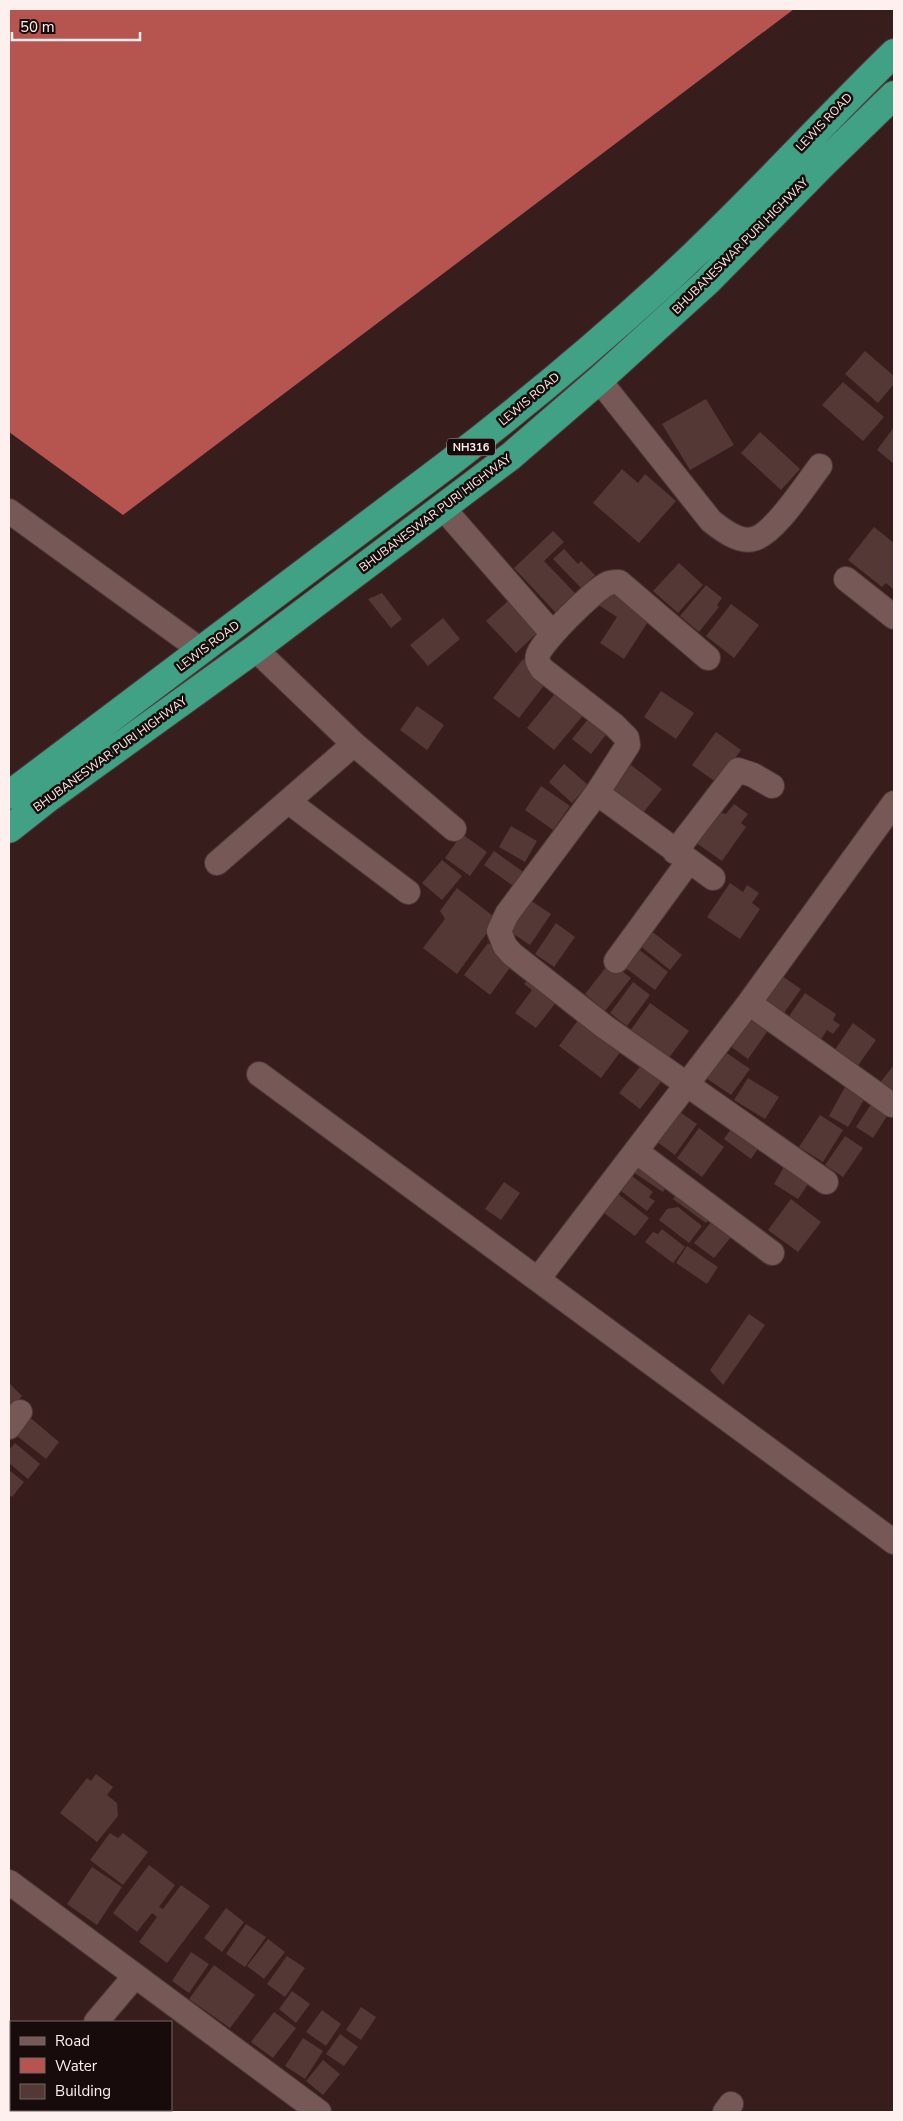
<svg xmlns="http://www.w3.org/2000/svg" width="903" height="2121" font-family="'Nunito Sans',sans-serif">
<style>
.water{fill:#b6544f}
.building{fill:#533835}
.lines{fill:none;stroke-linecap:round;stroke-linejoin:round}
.minor-casing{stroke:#4e3a39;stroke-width:26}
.highway-casing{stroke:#4e3a39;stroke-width:30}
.minor{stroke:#765956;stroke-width:24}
.highway{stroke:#40a185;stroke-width:28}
.labels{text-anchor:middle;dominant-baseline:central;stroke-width:5;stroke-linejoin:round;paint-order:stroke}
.shield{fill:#170c0b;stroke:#b9acaa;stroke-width:1}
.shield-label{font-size:11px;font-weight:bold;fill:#fef0ee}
.street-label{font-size:12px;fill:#fef0ee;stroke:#170c0b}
</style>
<rect width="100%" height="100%" fill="#371e1c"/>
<!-- water -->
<path class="water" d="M9,9H794L123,515L9,432Z"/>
<!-- building -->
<path class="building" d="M865,351L894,376V384L878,403L845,374Z
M843,382L884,417L863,441L822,405Z
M706,399L734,445L690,470L662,424Z
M894,427V464L877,450Z
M760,432L800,469L781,490L741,453Z
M622,469L638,483L645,474L676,501L639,543L593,503Z
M874,527L894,543V590L886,583L882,587L848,560Z
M553,531L564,542L544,561L575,593L555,612L514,568Z
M564,549L578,564L581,561L595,575L581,588L553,559Z
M679,563L703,585L678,613L653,591Z
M706,585L722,598L717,605L719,607L699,632L680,616Z
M607,589L651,617L624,659L600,643L617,617L597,604Z
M382,593L402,619L391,628L368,599Z
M508,601L538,632L516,653L486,621Z
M731,604L759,625L734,658L706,636Z
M443,618L460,639L428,666L410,645Z
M523,659L549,679L519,718L493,698Z
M557,691L585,713L554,750L527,728Z
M661,691L694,713L676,739L644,717Z
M417,706L444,725L427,750L400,730Z
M592,714L611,728L591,754L572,739Z
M716,732L741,750L717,783L692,765Z
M564,764L588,785L572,803L549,782Z
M631,765L662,789L643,813L612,788Z
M541,786L570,806L553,830L525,810Z
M734,804L748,814L741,823L746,827L722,861L695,842L716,812L726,814Z
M511,826L537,841L525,862L499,847Z
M462,834L487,852L470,876L445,858Z
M494,851L526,874L516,888L484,865Z
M442,860L462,876L442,900L422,883Z
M730,883L743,892L747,885L759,893L752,903L760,909L740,939L707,917Z
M457,888L497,919L457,974L423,948L445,919L440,911Z
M527,898L551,914L530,945L506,929Z
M556,923L575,937L554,967L535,954Z
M650,930L682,955L670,970L639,945Z
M488,943L514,962L490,995L464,975Z
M633,945L668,972L655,990L619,963Z
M610,962L631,978L605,1011L585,994Z
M532,974L561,996L536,1028L515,1013L532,990L524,984Z
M779,974L801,989L784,1013L767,1008L771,1003L760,999Z
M633,982L650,995L627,1026L610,1013Z
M805,993L836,1014L833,1020L840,1025L833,1034L827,1030L820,1041L787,1019Z
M650,1003L689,1031L668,1059L630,1031Z
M747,1014L769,1029L748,1059L726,1043Z
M581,1016L624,1047L601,1078L559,1046Z
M853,1023L876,1040L857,1067L834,1051Z
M721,1049L750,1069L731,1095L703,1076Z
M643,1063L663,1079L640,1109L619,1093Z
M894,1065V1097L879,1084Z
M748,1078L779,1097L765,1119L734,1100Z
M845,1087L865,1098L848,1127L829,1116Z
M872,1103L889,1113L873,1138L856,1127Z
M674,1108L697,1124L675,1155L653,1139Z
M820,1115L843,1130L823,1162L799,1147Z
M735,1123L762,1143L751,1159L724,1139Z
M699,1128L724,1147L702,1177L677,1158Z
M845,1136L863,1148L843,1177L825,1165Z
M637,1159L668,1184L663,1192L630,1170Z
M787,1162L812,1178L798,1199L774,1184Z
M628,1173L653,1192L649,1197L655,1201L647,1211L616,1187Z
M504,1182L520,1193L501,1220L485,1209Z
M679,1190L712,1215L706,1223L673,1199Z
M614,1191L649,1218L635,1236L600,1210Z
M791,1199L821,1222L798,1252L768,1230Z
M678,1207L702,1226L689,1243L659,1220L667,1209Z
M712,1221L735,1232L714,1258L694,1243Z
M662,1229L685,1247L673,1263L645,1242L653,1232L658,1234Z
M687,1246L718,1267L707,1284L676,1263Z
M749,1314L765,1325L723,1385L710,1370Z
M9,1383L22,1396L11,1408L9,1406Z
M27,1415L59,1442L46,1459L13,1433Z
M15,1443L40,1464L28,1479L9,1463V1450Z
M9,1470L24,1482L12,1497L9,1495Z
M96,1774L113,1787L107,1795L117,1803L118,1816L97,1842L60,1813L87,1778L91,1781Z
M110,1833L118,1838L123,1833L148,1852L123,1885L90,1860Z
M149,1865L175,1885L159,1907L163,1909L181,1885L210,1906L167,1963L139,1942L157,1917L152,1913L137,1932L113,1913Z
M92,1867L122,1887L97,1925L67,1904Z
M226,1908L244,1922L222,1952L204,1938Z
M246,1924L266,1937L245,1967L226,1954Z
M268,1939L285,1952L264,1979L247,1966Z
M191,1952L209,1964L189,1993L172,1981Z
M287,1956L305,1968L285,1997L267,1984Z
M214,1965L255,1995L230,2028L189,1999Z
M292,1991L310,2004L296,2023L279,2009Z
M361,2007L376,2017L361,2040L346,2030Z
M322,2010L341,2024L326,2046L306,2032Z
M274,2012L296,2028L273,2058L251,2042Z
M340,2034L358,2047L344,2066L326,2054Z
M303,2038L323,2051L305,2079L285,2066Z
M323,2060L340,2074L323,2095L306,2081Z"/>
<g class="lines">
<!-- minor casing -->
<g class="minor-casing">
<path id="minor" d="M599,380L711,521C721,529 739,543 753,539C774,535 806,484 820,466
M443,508L552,633
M9,511L202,651
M846,579L894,617
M255,649L354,744L454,829
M708,658L619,582C615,582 610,582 607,584C595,589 541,642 538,655C536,661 539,664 542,669L614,725L627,738L628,745L597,793L507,914L499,931L505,946L512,954L605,1027L826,1182
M597,793L713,878
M289,802L408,892
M675,852L738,770L753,775L772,786
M217,863L354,744
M616,961L689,861
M749,1003L892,1105
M259,1074L894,1542
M637,1152L772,1253
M538,1279L749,1003L894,803
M9,1427L20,1412
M9,1882L319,2112
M96,2022L135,1976
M20,2112L22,2110
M725,2112L731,2104"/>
</g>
<!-- highway casing -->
<g class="highway-casing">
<path id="highway" d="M9,795L448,464C522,407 593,348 662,285C743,211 816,129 894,53
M9,829L47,799L255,649L511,456L599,380L707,282L823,164L894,95"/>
</g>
<!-- minor -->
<use href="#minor" class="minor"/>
<!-- highway -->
<use href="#highway" class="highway"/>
</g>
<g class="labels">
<!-- shield labels -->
<rect class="shield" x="447" y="438.5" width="48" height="17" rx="4"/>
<g class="shield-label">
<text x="471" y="447">NH316</text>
</g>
<!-- street labels -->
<g class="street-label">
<text transform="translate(824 122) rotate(-46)">LEWIS ROAD</text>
<text transform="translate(740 246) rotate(-45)">BHUBANESWAR PURI HIGHWAY</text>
<text transform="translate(529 399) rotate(-40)">LEWIS ROAD</text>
<text transform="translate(435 513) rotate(-37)">BHUBANESWAR PURI HIGHWAY</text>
<text transform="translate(208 646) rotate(-37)">LEWIS ROAD</text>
<text transform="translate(110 754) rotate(-36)">BHUBANESWAR PURI HIGHWAY</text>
</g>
</g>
<!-- border -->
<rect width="903" height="2121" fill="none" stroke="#fef0ee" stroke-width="20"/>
<!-- legend -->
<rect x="10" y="2021" width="162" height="90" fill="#170c0b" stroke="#736766"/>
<rect x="20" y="2037" width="25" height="8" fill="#765956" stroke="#736766"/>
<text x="55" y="2046" font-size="15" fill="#fef0ee">Road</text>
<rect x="20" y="2058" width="25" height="15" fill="#b6544f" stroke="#736766"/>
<text x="55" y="2071" font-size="15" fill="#fef0ee">Water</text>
<rect x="20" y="2084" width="25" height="15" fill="#533835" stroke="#736766"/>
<text x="55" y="2096" font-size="15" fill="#fef0ee">Building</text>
<!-- scale -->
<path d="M12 32v8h128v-8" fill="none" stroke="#fef0ee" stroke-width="2.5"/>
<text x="20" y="32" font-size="15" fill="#fef0ee" stroke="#170c0b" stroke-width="4" paint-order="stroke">50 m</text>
</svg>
